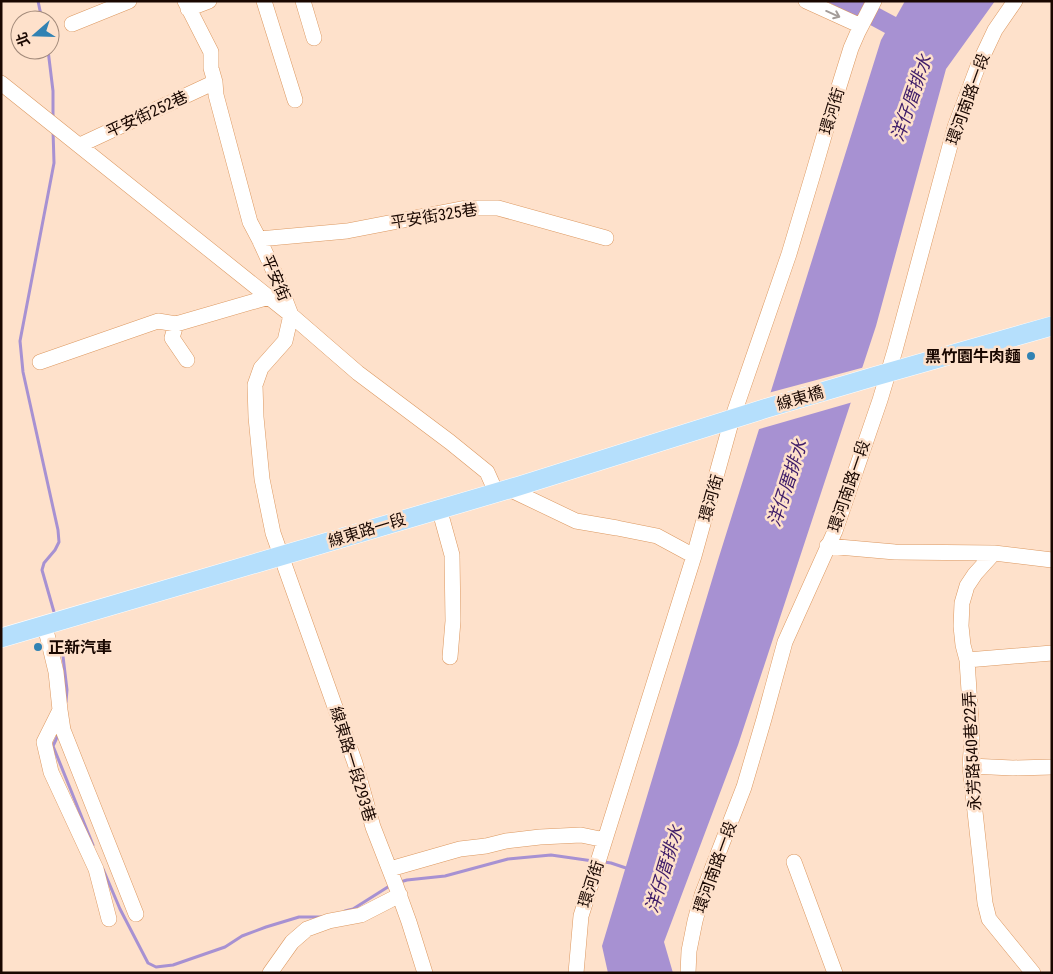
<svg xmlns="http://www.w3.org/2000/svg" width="1053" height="974" font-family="'Roboto Condensed','Noto Sans TC',sans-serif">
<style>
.water{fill:#a791d2}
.pier{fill:#fee1cb}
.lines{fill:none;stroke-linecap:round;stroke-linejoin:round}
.stream{stroke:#a791d2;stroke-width:3}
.minor-casing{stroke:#dc9860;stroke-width:16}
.major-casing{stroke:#fff;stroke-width:20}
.minor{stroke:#fff;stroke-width:15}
.major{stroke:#b5dffc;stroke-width:19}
.oneway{stroke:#a39c99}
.poi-dot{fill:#3182b3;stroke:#fee1cb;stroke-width:2}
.labels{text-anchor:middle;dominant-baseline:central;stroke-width:5;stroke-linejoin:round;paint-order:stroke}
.street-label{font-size:16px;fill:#190700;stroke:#fee1cb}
.poi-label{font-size:16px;font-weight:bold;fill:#190700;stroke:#fee1cb;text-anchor:end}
.water-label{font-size:18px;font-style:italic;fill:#3e1c69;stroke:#fee1cb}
</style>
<rect width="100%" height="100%" fill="#fee1cb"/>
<!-- water -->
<path class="water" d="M826,1H866L896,17L905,1H995L946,69L876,326L738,745L664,942L673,973H608L602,946L718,560L881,40L885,33Z"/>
<!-- pier -->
<path class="pier" d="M865,367L853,402L756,430L768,393Z"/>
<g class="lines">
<!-- stream -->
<path class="stream" d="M38,1L42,20
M48,50L53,91V119
M53,130L54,163L20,341L23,372L58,530L59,542L55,550L44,563L42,570L54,612
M62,648L67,690L66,702
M59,733L53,746L93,845
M604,862L611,863L629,869
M103,869L120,909L148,963L156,967L173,965L225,947L242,936L266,927L299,917H322
M400,882L407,880L445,876L508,859L551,855L593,861
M345,911L353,909L391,885"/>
<!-- minor casing -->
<g class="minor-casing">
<path id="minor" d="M185,1L211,52V68L215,82L216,95L250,222L259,239L276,276L291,315L285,341L261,368L255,385L256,417L262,479L273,533L355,763L373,827L396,886L409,922L425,973
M264,1L295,100
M303,1L314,38
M806,1L861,26
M188,9L209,1
M72,24L129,1
M1,83L291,315L358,373L450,442L487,472L496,492
M80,145L215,82
M259,239L347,231L466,208H498L606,238
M176,324L172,338L187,360
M40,362L158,321L176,324L269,297
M509,489L576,521L617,528L657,536L694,556
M439,508L452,555L453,621L450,657
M827,546L895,552L994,553L1052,560
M994,553L975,574L967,586L962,603L961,626L963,645L967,660L972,737L970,766L985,903L989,919L1033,973
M45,626L56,672L60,710L44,742L51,772L96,869L109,919
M967,660L1052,653
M60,710L63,730L136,914
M970,766L1013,768L1052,767
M794,862L835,973
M390,869L460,849L486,846L506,841L540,837L581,835L605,840
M270,973L292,942L307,929L329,921L361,915L400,895
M576,973L581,916L694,556L732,419L789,254L813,174L831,112L851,48L858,32L874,1
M688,973L689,951L695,921L702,895L744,787L764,719L785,642L835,531L880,400L895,350L955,127L978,66L995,30L1015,1"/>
</g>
<!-- major casing -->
<g class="major-casing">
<path id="major" d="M1,638L519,486L767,408L876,376L1052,326"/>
</g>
<!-- minor -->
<use href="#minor" class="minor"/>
<!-- major -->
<use href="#major" class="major"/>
</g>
<!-- one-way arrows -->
<defs><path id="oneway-shaft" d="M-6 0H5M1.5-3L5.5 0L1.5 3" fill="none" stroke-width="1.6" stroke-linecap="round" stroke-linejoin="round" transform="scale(1.25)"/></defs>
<use class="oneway" href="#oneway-shaft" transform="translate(833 14) rotate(24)"/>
<!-- markers -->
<g class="poi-dot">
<circle cx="1031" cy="356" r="5"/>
<circle cx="38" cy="647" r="5"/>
</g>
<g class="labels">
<!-- street labels -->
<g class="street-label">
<text transform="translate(968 99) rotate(-70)">環河南路一段</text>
<text transform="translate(832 111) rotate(-73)">環河街</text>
<text transform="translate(147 114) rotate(-25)">平安街252巷</text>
<text transform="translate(434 216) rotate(-9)">平安街325巷</text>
<text transform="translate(276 278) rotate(67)">平安街</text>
<text transform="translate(800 398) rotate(-16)">線東橋</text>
<text transform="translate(849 486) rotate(-71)">環河南路一段</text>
<text transform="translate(711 498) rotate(-74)">環河街</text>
<text transform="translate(367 530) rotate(-17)">線東路一段</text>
<text transform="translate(972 751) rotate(-93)">永芳路540巷22弄</text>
<text transform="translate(353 764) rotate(73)">線東路一段293巷</text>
<text transform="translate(715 867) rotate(-70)">環河南路一段</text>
<text transform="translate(591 884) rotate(-72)">環河街</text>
</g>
<!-- poi labels -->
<g class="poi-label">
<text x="1021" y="356">黑竹園牛肉麵</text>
<text x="48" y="647" text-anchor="start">正新汽車</text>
</g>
<!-- water labels -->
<g class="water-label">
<text transform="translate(911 98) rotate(-71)">洋仔厝排水</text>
<text transform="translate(787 483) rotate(-72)">洋仔厝排水</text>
<text transform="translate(664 869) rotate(-73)">洋仔厝排水</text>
</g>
</g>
<!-- border -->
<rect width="1053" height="974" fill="none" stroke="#190700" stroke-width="5"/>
<!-- north arrow -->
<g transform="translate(35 35) rotate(250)"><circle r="24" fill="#fee1cb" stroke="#a28a7a"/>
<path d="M0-4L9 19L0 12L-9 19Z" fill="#3182b3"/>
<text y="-8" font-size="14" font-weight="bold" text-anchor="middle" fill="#190700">北</text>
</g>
</svg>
